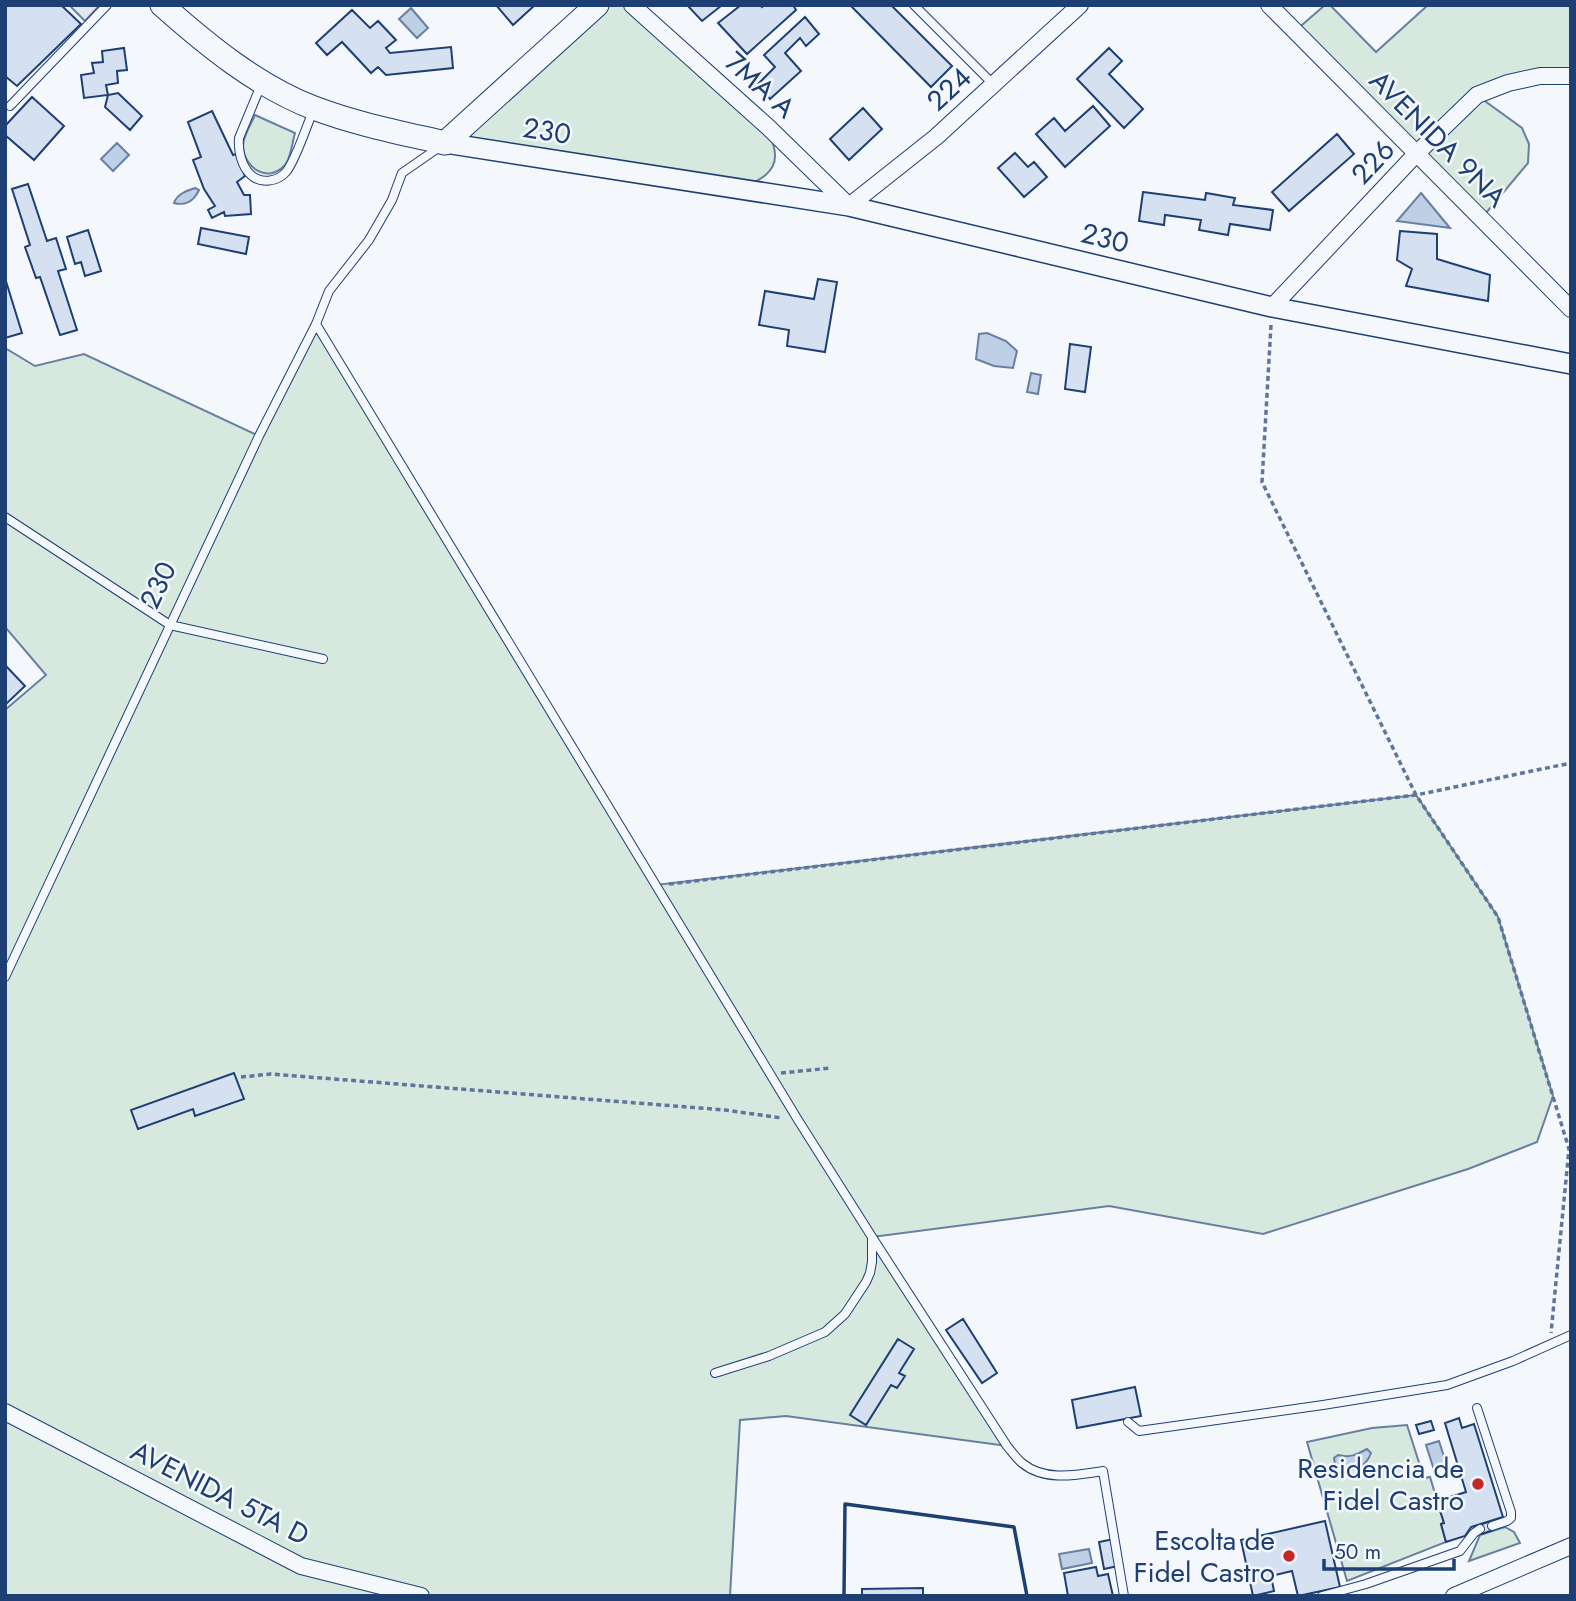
<svg xmlns="http://www.w3.org/2000/svg" width="1576" height="1601" font-family="Jost,sans-serif">
<style>
.green{fill:#d7e8df;stroke:#687fa3;stroke-width:2}
.parking{fill:#e3e8f0;stroke:#687fa3;stroke-width:2}
.water{fill:#bed0e5;stroke:#687fa3;stroke-width:2}
.building{fill:#d5e0f0;stroke:#1d3f73;stroke-width:2}
.lines{fill:none;stroke-linecap:round;stroke-linejoin:round}
.service-casing{stroke:#1d3f73;stroke-width:10}
.minor-casing{stroke:#1d3f73;stroke-width:18}
.tertiary-casing{stroke:#1d3f73;stroke-width:22}
.secondary-casing{stroke:#1d3f73;stroke-width:25}
.path{stroke:#5e769c;stroke-width:3.5;stroke-dasharray:5 3.5;stroke-linecap:butt}
.service{stroke:#f4f7fb;stroke-width:8}
.minor{stroke:#f4f7fb;stroke-width:16}
.tertiary{stroke:#f4f7fb;stroke-width:19}
.secondary{stroke:#f4f7fb;stroke-width:23}
.wall{stroke:#1d3f73;stroke-width:3.5}
.poi-dot{fill:#c62828;stroke:#f4f7fb;stroke-width:2.5}
.labels{text-anchor:middle;dominant-baseline:central;stroke-width:5;stroke-linejoin:round;paint-order:stroke}
.street-label{font-size:28px;fill:#1d3f73;stroke:#f4f7fb}
.poi-label{font-size:28px;fill:#1d3f73;stroke:#f4f7fb;text-anchor:end}
</style>
<rect width="100%" height="100%" fill="#f4f7fb"/>
<!-- green -->
<path class="green" d="M597,5H632L768,127C770,135 775,146 775,155C776,174 755,182 741,189L445,143Z
M1325,5H1330L1376,52L1428,5H1571V76L1478,96L1522,128L1529,144L1528,163L1481,219L1295,31Z
M255,115L295,133C292,143 291,158 285,165C268,184 244,168 243,146C243,136 251,124 255,115Z
M316,324L656,885L1416,795L1498,917L1553,1096L1537,1142L1468,1169L1263,1234L1109,1206L872,1237L1007,1446L786,1416L740,1420L730,1596H5V710L46,675L5,627V348L35,366L84,354L259,436Z
M1407,1425L1424,1478L1430,1477L1444,1523L1441,1524L1446,1542L1347,1581L1307,1442L1372,1428Z
M1505,1527L1514,1532L1520,1543L1469,1561L1480,1535Z"/>
<!-- parking -->
<path class="parking" d="M69,5H100L85,21Z"/>
<!-- water -->
<path class="water" d="M411,8L428,28L417,38L399,19Z
M117,143L129,155L113,171L101,159Z
M195,188L199,190C194,201 185,206 174,203C177,194 186,191 195,188Z
M1421,193L1450,228L1397,221Z
M987,333L1006,341L1017,351L1013,368L994,366L976,359L979,334Z
M1031,373L1041,375L1038,394L1027,392Z
M1439,1441L1447,1466L1434,1470L1426,1445Z
M1367,1449L1371,1453C1365,1470 1350,1472 1335,1465L1334,1458L1338,1455C1350,1458 1356,1455 1367,1449Z
M1089,1549L1092,1563L1062,1569L1059,1554Z"/>
<!-- building -->
<path class="building" d="M5,5H61L81,24L17,86L5,76Z
M496,5H535L513,25Z
M687,5H720L721,6L702,21Z
M741,5H760L762,7L764,5H793L796,10L747,54L718,23Z
M850,5H891L952,66L931,87Z
M352,10L370,28L378,21L396,40L386,48L390,53L451,47L453,68L386,75L378,67L371,73L342,42L327,55L316,43Z
M805,17L819,34L806,46L800,38L785,53L801,71L770,99L758,84L775,67L764,55Z
M124,48L127,70L117,71L118,83L106,85L108,95L84,98L81,75L94,73L92,63L103,62L102,51Z
M1109,48L1122,61L1109,74L1143,109L1124,128L1077,79Z
M118,93L142,116L130,130L105,107L108,95Z
M32,97L64,126L34,160L5,135V126Z
M1093,106L1110,126L1065,167L1036,134L1054,118L1065,131Z
M863,108L882,129L849,160L830,139Z
M212,111L233,155L236,154L245,176L237,182L244,195H250L251,214L225,216L224,212L212,218L208,210L215,206L204,189L193,160L201,157L188,122Z
M1337,134L1354,154L1289,211L1272,192Z
M1015,153L1028,167L1034,162L1047,177L1024,197L998,168Z
M28,184L47,241L56,238L66,269L58,271L77,330L60,335L40,277L36,278L25,247L30,245L12,189Z
M1143,192L1205,200L1206,193L1235,198L1233,205L1273,210L1270,230L1230,224L1228,235L1199,230L1201,220L1165,215L1164,225L1139,221Z
M201,228L249,237L246,254L198,244Z
M88,230L101,271L85,276L81,262L75,264L67,237Z
M1400,231L1437,234V259L1490,275L1488,301L1406,286L1412,269L1397,260Z
M5,278L22,333L5,338Z
M818,279L837,282L825,352L787,346L789,330L759,325L765,291L814,299Z
M1070,344L1091,347L1085,392L1065,389Z
M5,665L25,686L5,705Z
M234,1073L244,1099L195,1116L193,1109L138,1129L131,1110Z
M963,1319L997,1373L982,1383L946,1330Z
M898,1339L914,1349L899,1373L905,1376L897,1388L891,1385L866,1425L850,1415Z
M1135,1387L1141,1416L1077,1428L1072,1400Z
M1459,1418L1462,1428L1474,1424L1503,1517L1471,1527L1465,1536L1446,1542L1441,1524L1444,1523L1437,1501L1466,1492L1445,1423Z
M1431,1421L1434,1430L1419,1434L1416,1425Z
M1325,1521L1340,1587L1298,1596L1292,1571L1271,1576L1274,1591L1253,1596L1241,1540Z
M1491,1521L1493,1530L1482,1534L1479,1525Z
M1114,1539L1118,1566L1104,1569L1099,1542Z
M1096,1567L1098,1576L1108,1574L1113,1596H1068L1064,1573Z
M923,1588V1596H862V1589Z"/>
<g class="lines">
<!-- service casing -->
<g class="service-casing">
<path id="service" d="M914,5L993,84
M261,85L239,138C238,150 241,166 251,175C261,184 277,182 286,172C295,162 307,125 313,111
M10,106L107,5
M316,324L798,1120L872,1237V1262L870,1273L866,1282L845,1314L825,1332L769,1356L715,1373
M5,517L170,625L323,659
M5,977L259,436L316,324L329,291L369,240L392,200L402,173L441,146
M872,1237L1007,1446C1012,1452 1017,1459 1022,1463C1045,1482 1077,1475 1103,1471L1124,1596
M1477,1408L1511,1512V1518L1507,1521L1492,1526
M1128,1422L1139,1431L1323,1405L1447,1385L1513,1361L1571,1335
M1322,1596L1366,1584L1460,1551L1474,1533L1480,1529"/>
</g>
<!-- minor casing -->
<g class="minor-casing">
<path id="minor" d="M632,5L768,127L849,206L936,137L1080,5
M1269,5L1571,309
M1272,307L1416,154L1477,95L1508,83L1540,76H1571
M5,1412L301,1566L421,1596
M1454,1596L1571,1546"/>
</g>
<!-- tertiary casing -->
<g class="tertiary-casing">
<path id="tertiary" d="M445,143L849,206L1272,307L1571,364"/>
</g>
<!-- secondary casing -->
<g class="secondary-casing">
<path id="secondary" d="M162,5C207,45 257,86 314,108C356,124 402,133 445,143L597,5"/>
</g>
<!-- path -->
<path class="path" d="M1271,325L1262,482L1416,795L1498,917L1569,1149L1551,1333
M669,884L1416,795L1571,763
M781,1073L831,1068
M241,1077L271,1074L725,1110L782,1118"/>
<!-- service -->
<use href="#service" class="service"/>
<!-- minor -->
<use href="#minor" class="minor"/>
<!-- tertiary -->
<use href="#tertiary" class="tertiary"/>
<!-- secondary -->
<use href="#secondary" class="secondary"/>
<!-- wall -->
<path class="wall" d="M844,1596L845,1504L1014,1527L1027,1596"/>
</g>
<!-- markers -->
<g class="poi-dot">
<circle cx="1478" cy="1484" r="7"/>
<circle cx="1289" cy="1556" r="7"/>
</g>
<g class="labels">
<!-- street labels -->
<g class="street-label">
<text transform="translate(760 85) rotate(42)">7MA A</text>
<text transform="translate(949 89) rotate(-43)">224</text>
<text transform="translate(547 131) rotate(9)">230</text>
<text transform="translate(1438 139) rotate(45)">AVENIDA 9NA</text>
<text transform="translate(1373 162) rotate(-47)">226</text>
<text transform="translate(1105 238) rotate(14)">230</text>
<text transform="translate(158 585) rotate(-65)">230</text>
<text transform="translate(220 1493) rotate(27)">AVENIDA 5TA D</text>
</g>
<!-- poi labels -->
<g class="poi-label">
<text x="1464" y="1468">Residencia de<tspan x="1464" dy="32">Fidel Castro</tspan></text>
<text x="1275" y="1540">Escolta de<tspan x="1275" dy="32">Fidel Castro</tspan></text>
</g>
</g>
<!-- border -->
<rect width="1576" height="1601" fill="none" stroke="#1d3f73" stroke-width="14"/>
<!-- scale -->
<path d="M1324 1559v10h130v-10" fill="none" stroke="#1d3f73" stroke-width="3.5"/>
<text x="1334" y="1559" font-size="21" fill="#1d3f73" stroke="#f4f7fb" stroke-width="5" paint-order="stroke">50 m</text>
</svg>
